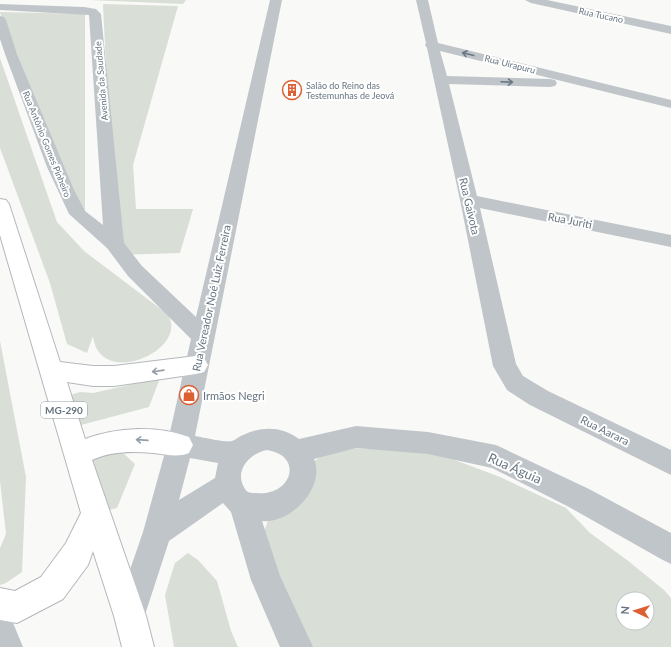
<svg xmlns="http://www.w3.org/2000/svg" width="671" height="647" font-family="Lato,sans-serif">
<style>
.green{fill:#d9ded6;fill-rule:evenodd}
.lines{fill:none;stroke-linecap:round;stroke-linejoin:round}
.highway-casing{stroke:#b4b8bc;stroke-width:2}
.minor{fill:#c0c5c9;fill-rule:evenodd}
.highway{fill:#fff;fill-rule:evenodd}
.oneway{stroke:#6a7885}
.oneway2{stroke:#949ea7}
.labels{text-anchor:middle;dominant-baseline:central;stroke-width:4;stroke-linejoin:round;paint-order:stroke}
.far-street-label{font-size:9px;fill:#667481;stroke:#fff}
.far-poi-label{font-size:9px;fill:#667481;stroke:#fff;text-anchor:start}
.shield{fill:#fff;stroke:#949ea7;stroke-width:1}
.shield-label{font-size:10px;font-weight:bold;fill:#667481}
.street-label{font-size:11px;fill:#667481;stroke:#fff}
.poi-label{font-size:11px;fill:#667481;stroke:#fff;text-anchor:start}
.near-street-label{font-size:13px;fill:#667481;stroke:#fff}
</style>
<rect width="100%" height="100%" fill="#f9f9f7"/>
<!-- green -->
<path class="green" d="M89,0H186L183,4Z
M103,4L178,6L133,165L136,209H193L180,253L115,255Z
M0,12L85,14V219L0,13Z
M0,58L57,222L84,251L162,310C165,312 169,316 170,319C183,353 99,388 93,336L87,353L67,344L50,283L0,148Z
M0,341L26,477L22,572L6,583L0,585V548L6,534L0,481Z
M160,378L149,407L81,425L67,396L80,392L93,393Z
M348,448L431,451L500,477L566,508L590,533L627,560L664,590L671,598V647H302L262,537L270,515L303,468L322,456ZM623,599H647V623H623Z
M122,452L135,464L117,508L105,511L89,458Z
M188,553L198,560L217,581L231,631L238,647H174L165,595L175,563Z"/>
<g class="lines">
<!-- highway casing -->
<g class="highway-casing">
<path id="highway" d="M0,199L6,200L9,204L60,362L93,366H114L196,356L204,358L208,365L204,372L196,374L114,386H93L67,382L85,439C117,427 157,425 189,437L193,445L189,453C177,458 166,454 153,453C132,451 111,451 92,460L146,616L154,647H122L114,616L93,551L88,565L63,599L17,623L0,620V588L15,591L41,577L66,543L81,513L0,235Z"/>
</g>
<!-- minor -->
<path class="minor" d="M270,0H282L195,436C202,437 226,443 232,441C236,440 239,436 243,435C262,426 282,426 299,439L356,426L428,432L496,445L589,489L671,533V564L661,559L569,507L492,468L428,454L356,448L314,459C326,487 291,524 262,521L280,576L313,647H280L251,580L231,512L223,503L169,541L141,627L130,632L119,627L114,616L143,532L167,445L191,339L128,276L107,248L69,214L47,167L5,54L0,39V16L4,17L6,20L17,54L74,190L85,211L103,225L89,15L0,10V4L84,7L96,9L101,14L124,243L142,266L196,317ZM267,450C305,456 291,497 256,493C251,493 247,493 245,489C233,471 250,453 267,450ZM190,458L218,463L215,478L179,500Z
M416,0H428L438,43L671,100V108L440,51L447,76L550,79L555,80L557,83L555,86L550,87L449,84L477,196L671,235V247L480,208L516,364L523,376L548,391L671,450V475L530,405L507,390L493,366L460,200L427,48L425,45L426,43Z
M525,0H547L671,26V34L531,3Z
M0,613L11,618L23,647H0Z"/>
<!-- highway -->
<use href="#highway" class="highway"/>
</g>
<!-- one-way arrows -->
<defs><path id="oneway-shaft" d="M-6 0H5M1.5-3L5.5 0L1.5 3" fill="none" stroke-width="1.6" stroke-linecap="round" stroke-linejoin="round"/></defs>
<g class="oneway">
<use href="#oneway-shaft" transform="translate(468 54) rotate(-166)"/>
<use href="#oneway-shaft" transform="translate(507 82) rotate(2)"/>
</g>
<g class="oneway2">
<use href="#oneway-shaft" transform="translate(158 371) rotate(172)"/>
<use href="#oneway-shaft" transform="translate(142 440) rotate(-176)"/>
</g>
<!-- icons -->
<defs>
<g id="building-ring" transform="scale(1)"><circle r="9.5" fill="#fff" stroke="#dd6034" stroke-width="1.5"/><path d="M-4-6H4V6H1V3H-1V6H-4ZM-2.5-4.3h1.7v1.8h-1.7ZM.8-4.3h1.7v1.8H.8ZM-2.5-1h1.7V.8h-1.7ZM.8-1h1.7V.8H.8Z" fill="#dd6034"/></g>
<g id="shop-ring" transform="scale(1)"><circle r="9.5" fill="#fff" stroke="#dd6034" stroke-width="1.5"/><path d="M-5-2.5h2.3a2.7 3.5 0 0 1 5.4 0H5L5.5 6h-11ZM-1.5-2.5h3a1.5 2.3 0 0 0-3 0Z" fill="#dd6034"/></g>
</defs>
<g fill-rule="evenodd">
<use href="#building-ring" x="292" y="90"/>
<use href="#shop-ring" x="189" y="395"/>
</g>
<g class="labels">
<!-- far-street labels -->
<g class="far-street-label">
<text transform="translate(601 15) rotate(12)">Rua Tucano</text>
<text transform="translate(510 64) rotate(14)">Rua Uirapuru</text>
<text transform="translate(101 81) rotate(-95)">Avenida da Saudade</text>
<text transform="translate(47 144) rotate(68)">Rua Antônio Gomes Pinheiro</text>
</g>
<!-- far-poi labels -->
<g class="far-poi-label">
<text x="306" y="85">Salão do Reino das<tspan x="306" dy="10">Testemunhas de Jeová</tspan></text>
</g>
<!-- shield labels -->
<rect class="shield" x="41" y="402" width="46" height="16" rx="3"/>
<g class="shield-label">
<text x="64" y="410">MG-290</text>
</g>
<!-- street labels -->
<g class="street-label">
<text transform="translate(470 206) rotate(77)">Rua Gaivota</text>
<text transform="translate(570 220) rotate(11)">Rua Juriti</text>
<text transform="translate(211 298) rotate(-78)">Rua Vereador Noé Luiz Ferreira</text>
<text transform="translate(605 430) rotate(26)">Rua Aarara</text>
</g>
<!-- poi labels -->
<g class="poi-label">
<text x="203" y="395">Irmãos Negri</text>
</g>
<!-- near-street labels -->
<g class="near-street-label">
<text transform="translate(515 468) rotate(24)">Rua Águia</text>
</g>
</g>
<!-- north arrow -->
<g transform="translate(635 611) rotate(274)"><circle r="19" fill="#ffffff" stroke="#c2c7cd"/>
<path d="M0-3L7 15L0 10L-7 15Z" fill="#dd6034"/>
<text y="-6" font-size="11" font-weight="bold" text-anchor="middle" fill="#667481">N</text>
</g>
</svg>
